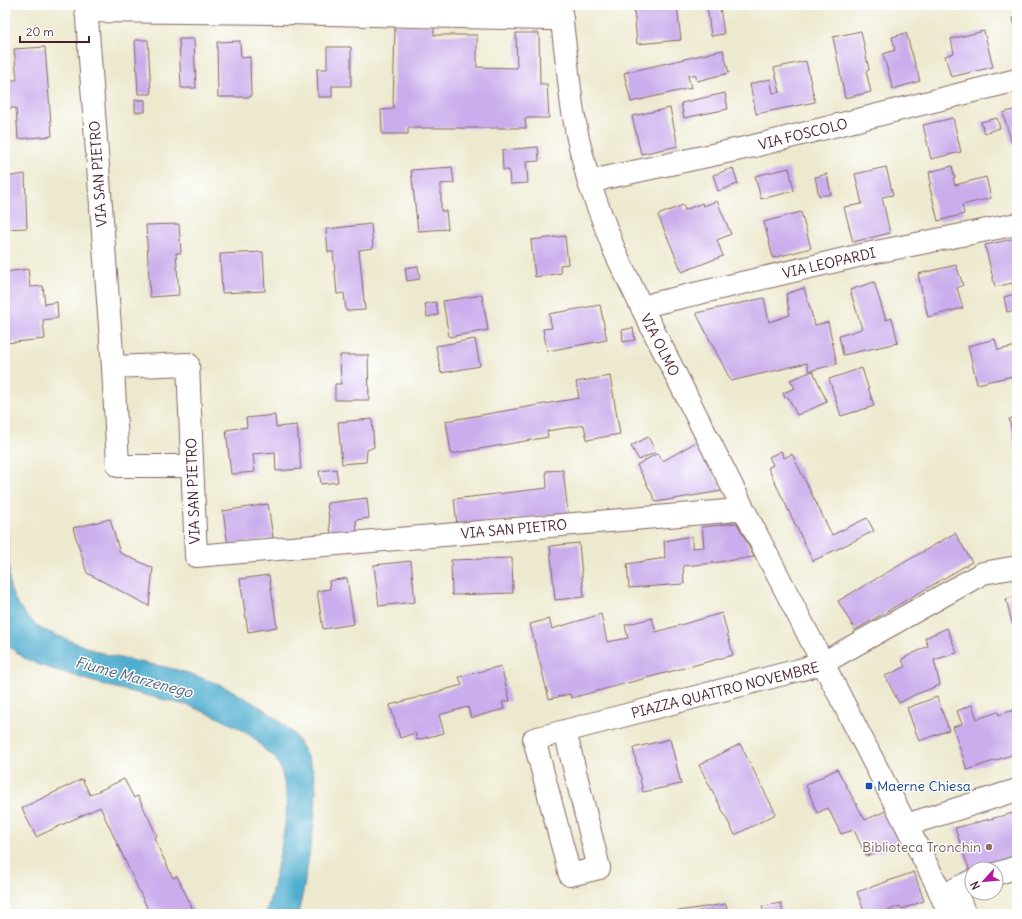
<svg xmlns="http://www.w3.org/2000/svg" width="1022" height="919" font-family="Delius,sans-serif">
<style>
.water{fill:#50aecf;stroke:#4d667d}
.building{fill:#caadec}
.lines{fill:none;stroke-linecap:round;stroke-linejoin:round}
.minor-casing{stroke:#836664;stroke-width:24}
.minor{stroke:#fff;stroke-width:22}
.transit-dot{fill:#1a4fb4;stroke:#fff;stroke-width:1.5}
.education-dot{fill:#8d6e63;stroke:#fff;stroke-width:1.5}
.labels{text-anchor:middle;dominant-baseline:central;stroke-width:3;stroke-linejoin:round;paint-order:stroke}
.street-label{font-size:14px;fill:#4a1f2b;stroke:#fff}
.transit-label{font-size:14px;fill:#164399;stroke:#fff;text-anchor:start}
.education-label{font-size:14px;fill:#785e54;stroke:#fff;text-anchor:end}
.water-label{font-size:15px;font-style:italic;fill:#4d5f75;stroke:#fff}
</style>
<rect width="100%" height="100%" fill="#fff"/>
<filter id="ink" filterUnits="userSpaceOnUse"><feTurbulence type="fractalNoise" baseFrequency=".025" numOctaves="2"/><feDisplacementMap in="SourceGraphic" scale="8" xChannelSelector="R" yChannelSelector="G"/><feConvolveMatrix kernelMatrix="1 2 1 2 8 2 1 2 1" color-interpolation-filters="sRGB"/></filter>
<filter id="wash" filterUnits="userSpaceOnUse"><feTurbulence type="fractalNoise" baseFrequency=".012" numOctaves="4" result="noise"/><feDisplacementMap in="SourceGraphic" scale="16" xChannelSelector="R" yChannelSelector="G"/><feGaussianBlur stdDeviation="0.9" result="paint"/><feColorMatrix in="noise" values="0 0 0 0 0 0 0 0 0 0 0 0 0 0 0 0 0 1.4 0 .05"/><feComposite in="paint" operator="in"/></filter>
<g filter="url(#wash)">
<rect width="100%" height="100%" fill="#ede9cf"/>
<!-- water -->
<path class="water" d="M5,505L10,588L15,600L27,617L41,629L96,651L115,657L170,668L191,674L215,683L233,691L270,713L294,734L309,760L314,774L316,788L314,825L304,887L298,914H266L270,899L281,849L285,825L287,805L285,787L281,769L275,757L266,751L254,738L239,728L217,717L190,706L104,685L42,666L24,658L5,643Z"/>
<g id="blocks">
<!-- building -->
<path class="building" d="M707,5H729V6L720,7L724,34L711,36Z
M677,6L681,40L637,44L634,9Z
M1017,17V31H1016L1013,18Z
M395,25H434V35H477V67L517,68L516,33H539L540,84H547L549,118H525L526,128H408V134H382L381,110L393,109Z
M861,31L869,70L866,71L871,92L845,98L833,37Z
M984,31L993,67L951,77L945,56L954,53L951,39Z
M906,33L920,81L893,89L883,54L895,50L892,37Z
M179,39H194L196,88H181Z
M135,40H148L151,94H138Z
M240,41L241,58L250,57L251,97H218L217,42Z
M45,47L52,136L18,139L16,108H9L6,80H17L14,49Z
M327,47H351V86H332V97H318L317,69H327Z
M723,50L729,73L697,81L695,74L688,76L691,88L631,102L624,73Z
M806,61L815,102L756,114L750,84L770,79L773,93L780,92L774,68Z
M725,93L728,109L684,118L681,103Z
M135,100H145V112H135Z
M670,108L678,146L641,154L632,116Z
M1017,109V143L1012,144L1003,113Z
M953,118L961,152L931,159L923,125Z
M997,118L1000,128L984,133L981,122Z
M538,147L539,161L526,162L528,183L510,184L509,170H503L502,150Z
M1017,160V173L1013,161Z
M952,166L955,178H953L955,185L986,177L991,198L962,205L964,214L938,221L929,184H931L929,172Z
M452,167L454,183L441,184V211H446L448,229L418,231L411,170Z
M886,167L893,195L882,197L890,233L853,242L844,207L862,204L855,174Z
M733,168L738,184L718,191L713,175Z
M789,168L794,191L761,199L755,176Z
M25,174L27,228L5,229V177Z
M827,174L831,194L819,196L815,177Z
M717,201L731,234L717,240L723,256L682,272L658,215L683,205L685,210L702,203L703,206Z
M801,212L811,248L773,258L764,222Z
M179,224L181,253H176L179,295L150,297L146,225Z
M371,224L373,248L359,250L365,310L346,311L344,293L337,294L333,252H328L326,229Z
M565,236L568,264L560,265L561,273L535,277L531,240Z
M1017,238V310L1007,312L1004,297L1015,294L1012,283L995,287L985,245Z
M263,252L265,291L222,293L220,254Z
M956,265L963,285L957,288L963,308L928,317L918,274Z
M418,266L420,279L407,281L405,268Z
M28,269L30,287L43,286L45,304L57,302L58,318L43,320L45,339L5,343V272Z
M874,282L886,320L892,318L898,343L843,355L839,336L862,329L850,290Z
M804,288L815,325L828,322L837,364L809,371L807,363L731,381L696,313L764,298L769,322L790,315L786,294Z
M482,295L488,330L449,337L443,301Z
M436,302L438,315L427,317L425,304Z
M600,305L607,340L547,351L543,329L552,328L549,314Z
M633,328L635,340L623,342L622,330Z
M475,339L480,366L441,373L436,346Z
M995,339L998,350L1017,346V375L977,384L968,346Z
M340,355H368L369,400H335V384H341Z
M862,368L874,406L841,416L829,379Z
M813,371L827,402L797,415L788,397L785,398L783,393L795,388L790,380Z
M610,376L620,434L587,440L584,425L547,431L548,437L451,454L446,421L579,398L576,382Z
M275,415L276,427L297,425L301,469L276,471L275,452L253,454L255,472L231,474L226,430L247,427L246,418Z
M1017,417V449H1016L1009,419Z
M372,419L374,447L367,450L366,462L342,464L338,422Z
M648,437L656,452L639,460L631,446Z
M698,441L722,491L656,502L637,465L658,453L663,461Z
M781,451L784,458L792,454L832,535L867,518L874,531L813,561L768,468L773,465L769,457Z
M336,469L338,482L321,484L319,471Z
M563,470L568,513L457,525L454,499L547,488L546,471Z
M367,498L369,518L356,520L357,532L331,535L327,503Z
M268,504L273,538L228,545L223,511Z
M110,519L120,553L153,568L149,606L87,573L73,528Z
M737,523L754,557L705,564L683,566L684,584L629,588L627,564L665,558L664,541L692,536V548L704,547L702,527Z
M955,533L972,562L855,630L838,601Z
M579,543L584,597L555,600L550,546Z
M512,558L513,593L452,595L451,560Z
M411,561L415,602L379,606L374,565Z
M269,575L277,627L248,632L240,579Z
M347,578L354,624L323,629L317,591L330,589L329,581Z
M1017,596V622L1012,623L1006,599Z
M722,613L733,655L571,698L570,694L549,699L530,624L549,619L552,629L601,614L607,642L628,638L625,625L652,618L656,632Z
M947,628L957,653L934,660L940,685L914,695L899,703L885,676L905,667L902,659L928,646L925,638Z
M501,666L510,701L502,702L504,709L471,718L468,707L439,715L444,733L417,740L415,733L400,738L390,705L462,685L459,677Z
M937,697L949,730L919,741L907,708Z
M972,705L977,719L998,712L999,715L1017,709V753L967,770L953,727L962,724L957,711Z
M670,739L681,784L643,792L633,748Z
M740,744L776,814L735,835L699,765Z
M837,769L865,820L888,810L901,839L897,847L866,856L854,830L841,834L828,808L817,813L806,785Z
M82,779L90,795L124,779L134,798L138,796L157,836L154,838L173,878L177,876L195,914H150L100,807L36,837L22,808Z
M1017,812V867L996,869H972V878L955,828Z
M914,872L924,901L902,909L900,906L880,914H865L857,892Z
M781,903L783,914H764L762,906Z
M726,904L728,914H664V913Z"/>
</g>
</g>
<g filter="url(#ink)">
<use href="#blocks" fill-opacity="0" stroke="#836664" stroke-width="1"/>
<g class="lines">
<!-- minor casing -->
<g class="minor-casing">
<path id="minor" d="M86,5L113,367L188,364L196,556L727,511L732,510L742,506
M560,5L572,106L578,139L589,183L615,252L642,308L742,506L936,883L949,914
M86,11L285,13L550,19H562
M589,183L605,178L754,146L1017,80
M642,308L656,303L866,254L1017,224
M113,367L118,466H192
M565,731L599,868L570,875L534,739L799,670L823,663L983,573L1017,567
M906,825L1017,790
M996,874L1017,867
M966,914L964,912L955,889L972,881"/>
</g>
<!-- minor -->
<use href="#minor" class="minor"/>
</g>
</g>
<!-- markers -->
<rect class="transit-dot" x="865" y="782" width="8" height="8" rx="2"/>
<circle class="education-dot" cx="989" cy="847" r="4"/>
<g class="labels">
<!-- street labels -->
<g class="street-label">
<text transform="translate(803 134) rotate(-14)">VIA FOSCOLO</text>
<text transform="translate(98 174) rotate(-94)">VIA SAN PIETRO</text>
<text transform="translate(829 263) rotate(-13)">VIA LEOPARDI</text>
<text transform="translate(660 345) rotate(63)">VIA OLMO</text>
<text transform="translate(193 491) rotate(-92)">VIA SAN PIETRO</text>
<text transform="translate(514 529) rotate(-5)">VIA SAN PIETRO</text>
<text transform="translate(725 690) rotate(-14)">PIAZZA QUATTRO NOVEMBRE</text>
</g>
<!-- transit labels -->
<g class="transit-label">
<text x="877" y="786">Maerne Chiesa</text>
</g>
<!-- education labels -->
<g class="education-label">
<text x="981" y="847">Biblioteca Tronchin</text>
</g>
<!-- water labels -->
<g class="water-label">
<text transform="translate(134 677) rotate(15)">Fiume Marzenego</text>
</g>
</g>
<!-- margin -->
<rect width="1022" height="919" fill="none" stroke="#fff" stroke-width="20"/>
<!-- north arrow -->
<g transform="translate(984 881) rotate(243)"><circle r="19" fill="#ffffff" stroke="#b7a5aa"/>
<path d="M0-3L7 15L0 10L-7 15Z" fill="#b5179e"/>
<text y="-6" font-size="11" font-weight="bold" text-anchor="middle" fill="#4a1f2b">N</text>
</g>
<!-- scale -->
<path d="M20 36v6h69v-6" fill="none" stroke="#4a1f2b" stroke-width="2"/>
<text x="26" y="36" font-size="12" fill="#4a1f2b" stroke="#ffffff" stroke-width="3" paint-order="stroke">20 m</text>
</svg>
